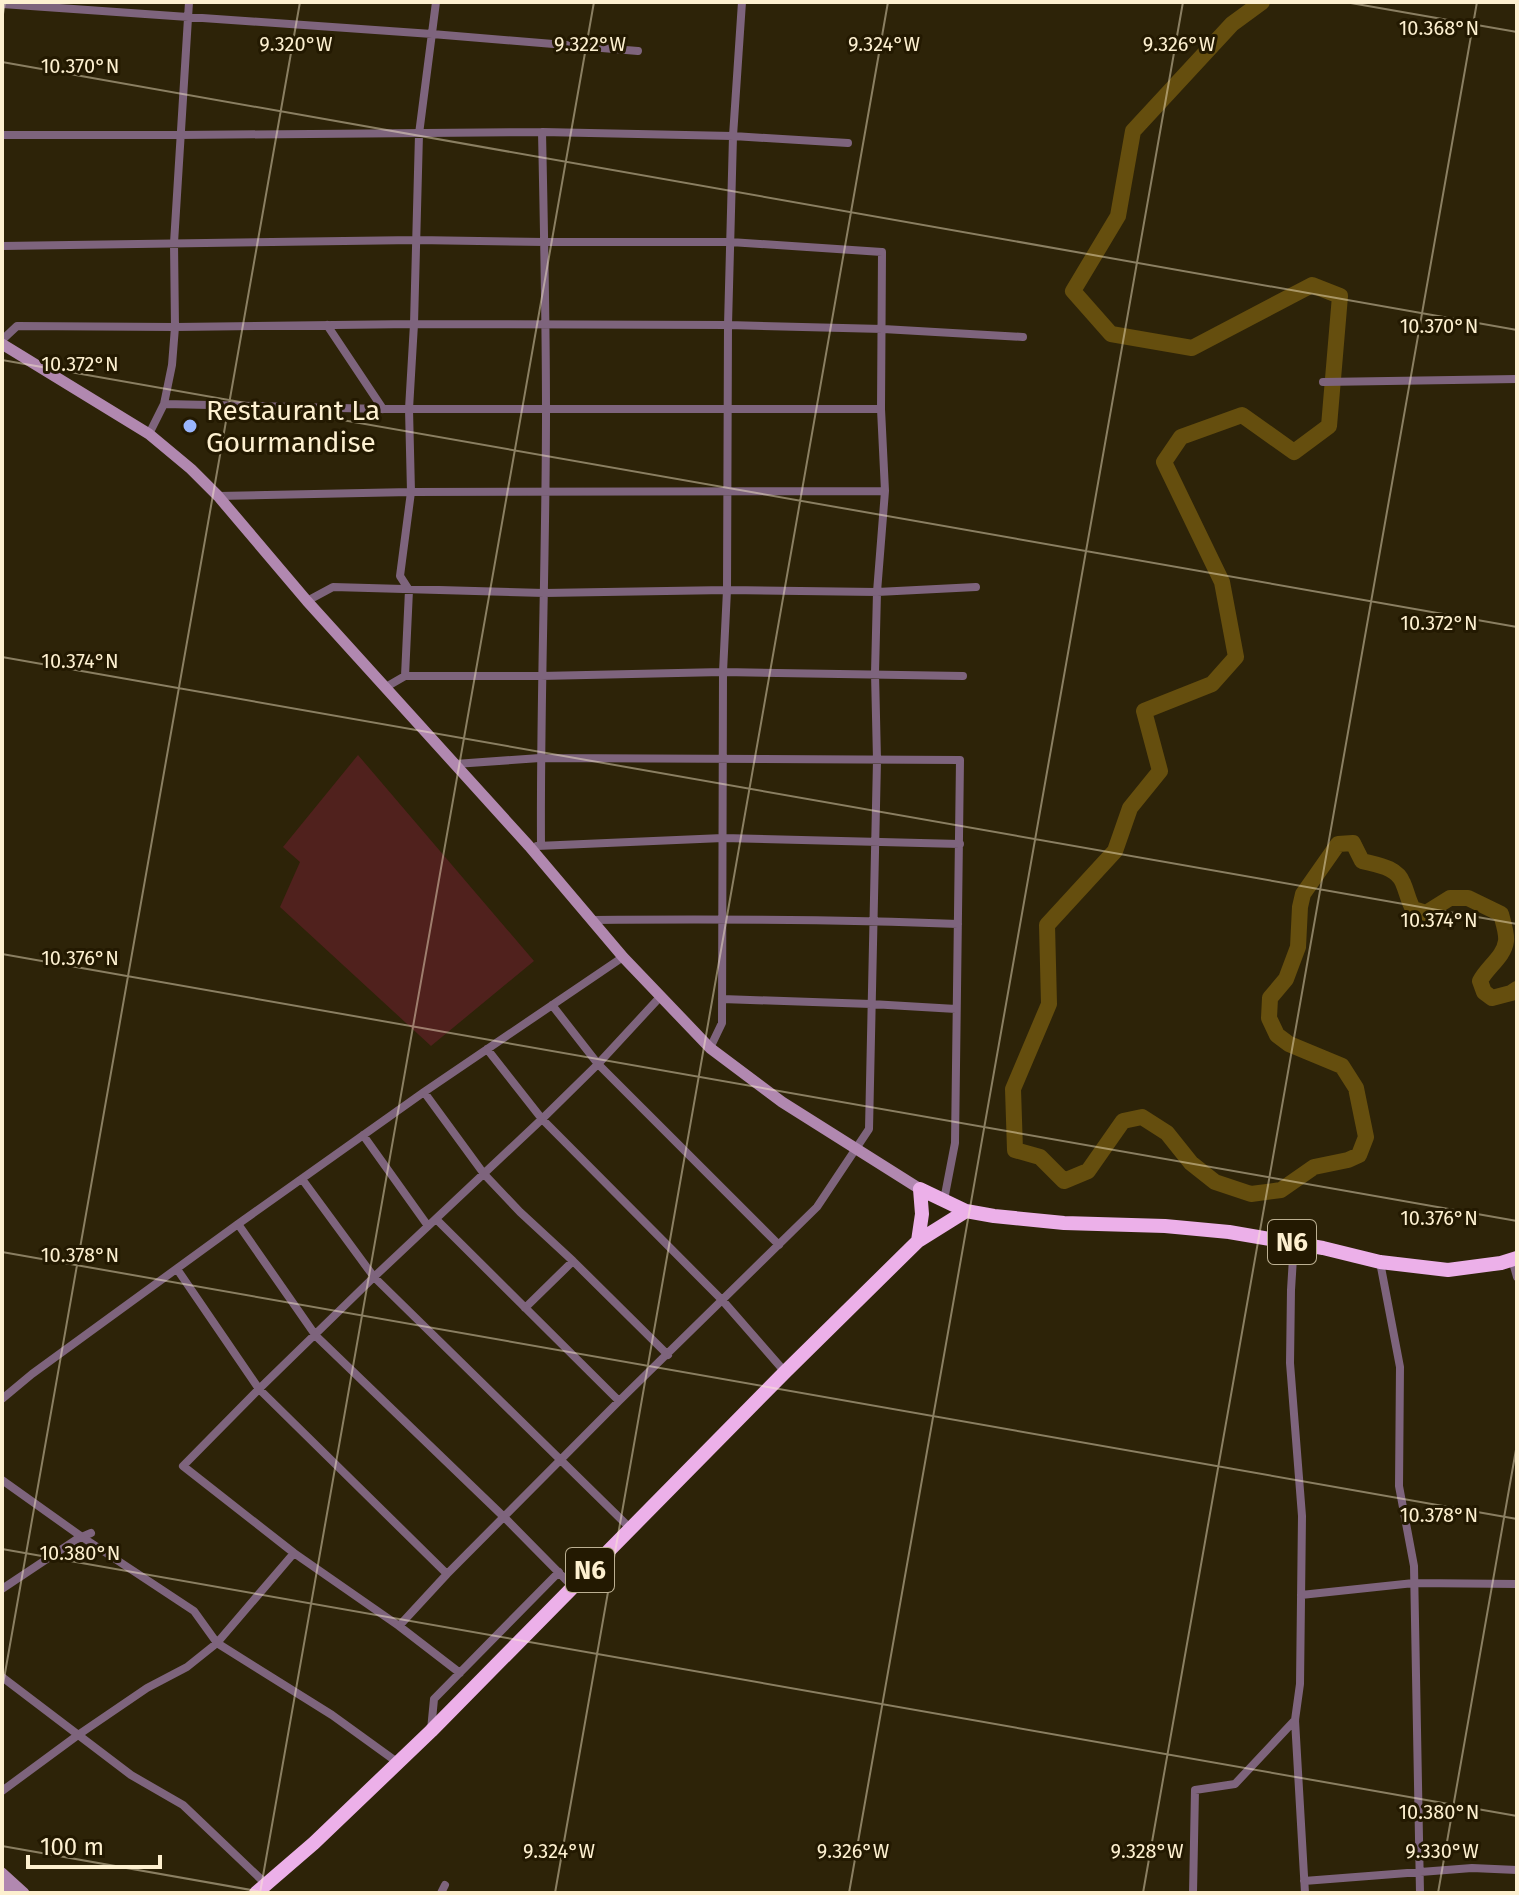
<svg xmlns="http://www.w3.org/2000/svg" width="1519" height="1895" font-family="'Fira Sans',sans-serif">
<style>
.green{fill:#50211d}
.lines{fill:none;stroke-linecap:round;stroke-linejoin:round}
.river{stroke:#654e0e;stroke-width:16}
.minor{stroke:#7e647d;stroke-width:8}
.secondary{stroke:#b188b0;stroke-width:11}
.trunk{stroke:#ecb0e9;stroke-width:14}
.ticks{fill:none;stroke:#fdf0d0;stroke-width:2;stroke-opacity:0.45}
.poi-dot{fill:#99b5fd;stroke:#231901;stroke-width:3}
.labels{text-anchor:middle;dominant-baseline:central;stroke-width:6;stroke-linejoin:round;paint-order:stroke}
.shield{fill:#231901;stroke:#bcb092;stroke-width:2}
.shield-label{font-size:26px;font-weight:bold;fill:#fdf0d0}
.poi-label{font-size:28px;fill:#fdf0d0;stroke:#231901;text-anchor:start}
.ticks-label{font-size:20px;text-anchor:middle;fill:#fdf0d0;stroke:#231901;stroke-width:6;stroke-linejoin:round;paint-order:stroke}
</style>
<rect width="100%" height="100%" fill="#2d2308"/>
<!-- green -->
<path class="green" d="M358,755L534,961L431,1046L280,907L300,862L283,847Z"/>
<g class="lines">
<!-- river -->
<path class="river" d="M1262,2L1232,24L1133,131L1118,216L1073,291L1111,334L1192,348L1312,285L1340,296L1329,426L1294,452L1242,415L1181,437L1164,462L1222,582L1236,657L1212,684L1144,711L1160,771L1130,808L1115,851L1047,925L1049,1004L1013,1089L1015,1150L1040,1157L1064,1181L1088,1171L1123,1121L1142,1117L1167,1133L1191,1163L1215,1182L1251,1194L1281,1190L1314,1167L1348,1160L1359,1155L1366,1137L1356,1088L1342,1066L1289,1044L1277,1035L1269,1018L1270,998L1286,979L1298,947L1300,907L1303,894L1338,844L1353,843L1362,861C1377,865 1397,867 1403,883C1407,892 1408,900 1413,909L1426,913L1450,898H1468L1501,914C1503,922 1507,933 1506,941C1504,957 1487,967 1480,981L1484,992L1492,998L1511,993L1517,989"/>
<!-- minor -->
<path class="minor" d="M2,4L432,34L638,51
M2,135H179L542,132L733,136L848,143
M2,246L416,240L544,242H730L882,252L881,409L885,491L877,592L875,673L877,760L869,1129L817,1207L619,1401L447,1574L399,1626
M327,325L383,409
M2,340L17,326L175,327L414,324L728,325L883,329L1023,337
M1323,382L1517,379
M164,404L383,409H881
M149,434L164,404L172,365L175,327L174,243L189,2
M218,496L411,492L885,491
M307,601L333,587L544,593L727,590L877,592L976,587
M405,676L409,590L400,576L411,492L409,409L414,324L419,134L436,2
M386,687L405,676H541L723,672L963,676
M455,764L540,758L960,760L955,1143L944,1200
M537,846L723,838L960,844
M541,846C540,701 546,557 546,413C546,319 544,225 542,132
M592,920C714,919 836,919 958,924
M722,999L871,1004L956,1009
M552,1005L598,1064L779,1245
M710,1048L722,1023L723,672L727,590L728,325L733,136L742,2
M487,1049L542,1119L723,1301L785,1372
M424,1092L484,1174L520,1212L573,1261L668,1355
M363,1135L428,1226
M302,1179L374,1277L631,1529
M436,1219L619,1401
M238,1224L316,1336L505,1518L573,1587
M1294,1242L1291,1290L1290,1363L1302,1516L1300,1684L1295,1720L1305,1893
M1512,1259L1517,1277
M1380,1262L1400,1367L1399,1486L1414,1566L1420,1893
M177,1269L259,1389L447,1574
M525,1308L573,1261
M2,1399L32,1374L238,1224L424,1092L623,957
M2,1480L82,1537L194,1611L217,1643L332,1715L397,1762
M2,1589L77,1539L91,1533
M1301,1595L1414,1583L1517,1584
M460,1673L399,1626L294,1553L183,1466L259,1389L374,1277L542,1119L598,1064L660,997
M2,1677L131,1775L183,1805L267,1885
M431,1730L434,1699L559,1572
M2,1791L78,1735L147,1688L187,1667L217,1643L294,1553
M1304,1881L1472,1868L1517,1870
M441,1893L445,1885
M1193,1893L1195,1790L1235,1784L1295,1720"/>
<!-- secondary -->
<path class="secondary" d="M2,344L149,434L191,469L218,496L307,601L529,846L623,957L710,1048L782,1102L920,1189
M2,1873L24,1893
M2,1885L11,1893"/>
<!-- trunk -->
<path class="trunk" d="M920,1189L966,1211L994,1216L1064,1223L1165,1226L1229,1232L1323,1248L1380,1262L1448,1270L1501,1263L1517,1258
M918,1241L922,1214L920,1189
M256,1893L314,1843L431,1731L785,1372L918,1241L966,1211"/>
</g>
<!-- ticks -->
<path class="ticks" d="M1345,2L1517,32M2,20L5,2M2,62L1517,330M2,360L1517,627M2,657L1517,924M2,954L1517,1221M2,1252L1517,1519M2,1549L1517,1816M2,1690L300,2M2,1846L268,1893M260,1893L594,2M555,1893L888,2M849,1893L1183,2M1143,1893L1477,2M1438,1893L1517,1444"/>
<!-- markers -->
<circle class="poi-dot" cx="190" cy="426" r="8"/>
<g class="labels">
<!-- shield labels -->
<g class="shield">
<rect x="1268" y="1220" width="48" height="44" rx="6"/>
<rect x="566" y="1548" width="48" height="44" rx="6"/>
</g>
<g class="shield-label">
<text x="1292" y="1242">N6</text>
<text x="590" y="1570">N6</text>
</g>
<!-- poi labels -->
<g class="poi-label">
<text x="206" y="410">Restaurant La<tspan x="206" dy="32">Gourmandise</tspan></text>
</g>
</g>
<g class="ticks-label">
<text x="1439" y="35">10.368°N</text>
<text x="296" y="51">9.320°W</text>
<text x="590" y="51">9.322°W</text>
<text x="884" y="51">9.324°W</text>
<text x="1179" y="51">9.326°W</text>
<text x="80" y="73">10.370°N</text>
<text x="1439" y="333">10.370°N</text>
<text x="80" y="371">10.372°N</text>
<text x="1439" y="630">10.372°N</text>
<text x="80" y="668">10.374°N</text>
<text x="1439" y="927">10.374°N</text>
<text x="80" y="965">10.376°N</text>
<text x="1439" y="1225">10.376°N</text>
<text x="80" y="1262">10.378°N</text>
<text x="1439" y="1522">10.378°N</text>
<text x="80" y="1560">10.380°N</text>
<text x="1439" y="1819">10.380°N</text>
<text x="559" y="1858">9.324°W</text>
<text x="853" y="1858">9.326°W</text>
<text x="1147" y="1858">9.328°W</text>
<text x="1442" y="1858">9.330°W</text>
</g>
<!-- border -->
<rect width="1519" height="1895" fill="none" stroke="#fdf0d0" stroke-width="8"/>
<!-- scale -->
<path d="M28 1855v12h132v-12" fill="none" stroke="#fdf0d0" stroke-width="4"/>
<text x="40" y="1855" font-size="24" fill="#fdf0d0" stroke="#231901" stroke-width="6" paint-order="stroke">100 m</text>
</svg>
